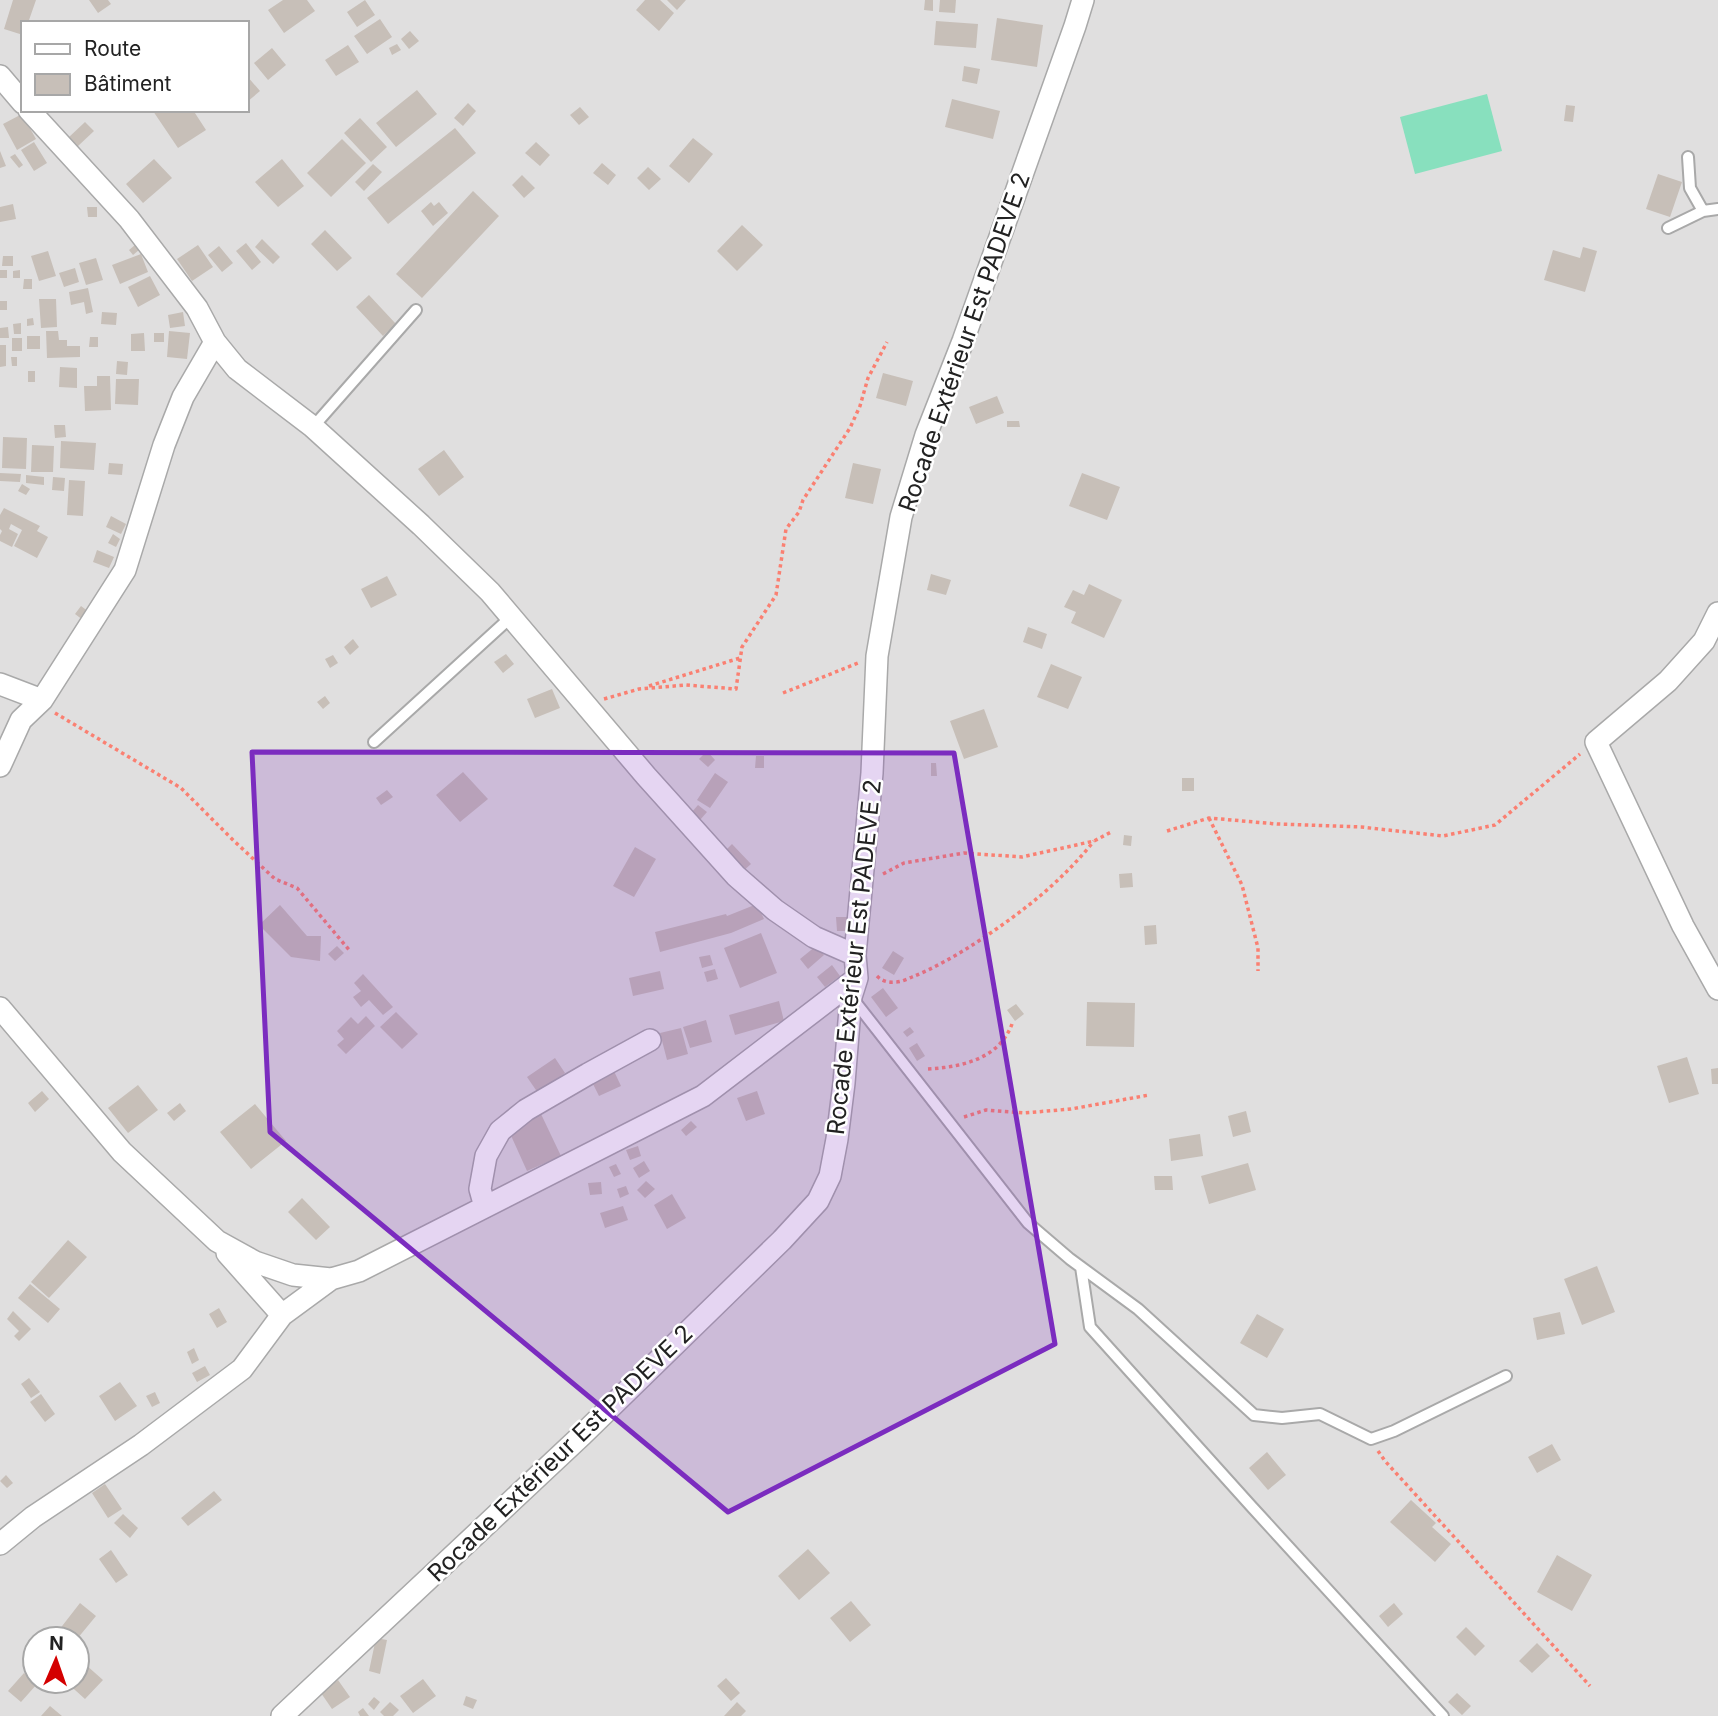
<svg xmlns="http://www.w3.org/2000/svg" width="1718" height="1716" font-family="Inter,sans-serif">
<style>
.residential{fill:#e0dfdf;fill-rule:evenodd}
.pitch{fill:#88e0be}
.building{fill:#c7bfb8}
.lines{fill:none;stroke-linecap:round;stroke-linejoin:round}
.service-casing{stroke:#a9a9a9;stroke-width:14}
.minor-casing{stroke:#a9a9a9;stroke-width:24}
.path{stroke:#fa8072;stroke-width:3.5;stroke-dasharray:3.5 3.5;stroke-linecap:butt}
.service{stroke:#fff;stroke-width:10}
.minor{stroke:#fff;stroke-width:21}
.marked{fill:#7b2cbf;fill-opacity:0.2;stroke:#7b2cbf;stroke-width:5;stroke-linejoin:round}
.labels{text-anchor:middle;dominant-baseline:central;stroke-width:5;stroke-linejoin:round;paint-order:stroke}
.street-label{font-size:24px;fill:#222;stroke:#fff}
</style>
<rect width="100%" height="100%" fill="#f2efe9"/>
<!-- residential -->
<path class="residential" d="M0,0H1718V1716H0ZM23,23H247V110H23ZM35,1639H77V1681H35Z"/>
<!-- pitch -->
<path class="pitch" d="M1487,94L1502,151L1415,174L1400,117Z"/>
<!-- building -->
<path class="building" d="M13,0H36L28,23H23V35L4,29Z
M89,0H108L111,4L98,13Z
M283,0H307L315,11L284,33L268,10Z
M365,0L375,15L357,27L347,12Z
M645,0H660L674,13L659,31L636,10Z
M667,0H686L677,10Z
M925,0H933V11L924,10Z
M940,0H956L955,13L939,12Z
M997,18L1043,25L1037,67L991,60Z
M380,19L392,37L367,54L354,36Z
M936,21L978,24L976,48L934,45Z
M410,31L419,41L409,49L401,39Z
M397,44L401,50L392,55L389,48Z
M348,45L359,62L336,76L325,60Z
M272,48L286,65L268,80L254,63Z
M964,66L980,69L977,84L962,81Z
M247,76L260,91L247,102Z
M417,90L437,114L396,147L376,123Z
M952,99L1000,111L993,139L945,127Z
M468,103L476,111L463,126L454,118Z
M1566,105L1575,106L1573,122L1564,121Z
M580,107L589,117L579,125L570,115Z
M155,110H193L206,130L178,148L153,111Z
M22,114L36,139L17,150L3,124Z
M360,118L387,147L371,162L344,133Z
M85,122L94,131L77,147L68,138Z
M455,128L476,153L388,224L367,198Z
M693,138L713,154L689,183L669,166Z
M342,139L366,163L331,197L307,173Z
M34,142L47,163L34,171L21,150Z
M536,142L550,155L540,166L525,153Z
M0,151L6,166L0,168Z
M15,154L23,165L19,168L10,157Z
M154,159L172,178L143,203L126,184Z
M282,159L304,186L278,207L255,182Z
M602,163L616,175L608,185L593,173Z
M373,164L382,172L364,191L355,182Z
M648,167L661,179L649,190L637,178Z
M1658,174L1682,182L1670,217L1646,209Z
M522,175L535,188L524,198L512,185Z
M473,191L499,216L422,298L396,274Z
M431,202L434,206L439,202L448,213L433,226L421,211Z
M13,204L16,219L0,222V207Z
M87,207H97V217H88Z
M742,225L763,245L737,271L717,251Z
M325,230L352,258L337,271L311,244Z
M262,239L280,257L273,264L255,247Z
M246,243L261,262L252,270L236,251Z
M135,245L139,250L133,255L129,250Z
M198,245L213,267L192,281L177,259Z
M219,246L233,263L222,272L208,255Z
M1583,247L1597,251L1585,292L1544,280L1553,250L1580,258Z
M48,251L56,276L39,281L31,256Z
M141,254L148,272L120,284L112,265Z
M3,256H13V266H2Z
M96,258L103,280L86,285L79,263Z
M75,268L79,282L64,287L59,273Z
M0,270H7V278H0Z
M20,270V278H13V271Z
M150,276L160,295L138,307L128,287Z
M24,279H32V289H23Z
M88,288L93,312L86,314L84,302L71,305L69,292Z
M369,295L396,324L383,336L356,307Z
M39,299H56L57,327L41,328Z
M0,301H7V310H0Z
M102,312L117,313L116,325L101,324Z
M183,312L185,326L170,328L168,315Z
M33,318L34,325L27,326V319Z
M21,323V334H14L13,324Z
M8,327L9,338H0V328Z
M46,331H58L59,340H67V346H80V357L47,358Z
M169,331L190,333L187,359L167,357Z
M144,333L145,351H131V334Z
M154,333H164V342H154Z
M27,336H40V349H27Z
M90,337H98V347H89Z
M12,338H22V351H12Z
M0,345H6V366L0,367Z
M11,357H17V366H12Z
M117,361L128,362L127,375L116,374Z
M60,367L77,368V388L59,387Z
M28,371H35V382H28Z
M883,373L913,381L906,406L876,398Z
M97,376H110L111,410L85,411L84,386H97Z
M116,379H139L138,405L115,404Z
M997,396L1004,413L976,424L969,407Z
M1007,421H1019L1020,427H1007Z
M54,425H65L66,437L55,438Z
M3,437L27,438L26,469L2,468Z
M61,441L96,443L94,470L60,468Z
M32,445L54,446L53,472H31Z
M444,450L464,477L439,496L418,469Z
M109,463L123,464L122,475L108,474Z
M853,463L881,469L873,504L845,498Z
M0,473L21,474L20,482L0,481Z
M1082,473L1120,487L1107,520L1069,506Z
M26,475L44,477V485L26,483Z
M53,477L65,478L64,491L52,490Z
M69,480L85,481L83,516L67,515Z
M22,484L30,489L26,495L18,491Z
M4,508L40,526L37,531L48,537L37,558L14,546L22,530L11,524L9,529L18,534L12,547L0,541V535L2,531L0,529V515Z
M111,516L126,524L121,534L106,527Z
M113,534L120,539L116,547L108,543Z
M97,550L114,557L109,568L93,562Z
M931,574L951,580L946,595L927,590Z
M387,576L397,595L371,608L361,589Z
M1089,584L1122,600L1104,638L1071,623L1076,612L1064,607L1073,590L1084,595Z
M81,606L89,612L83,620L75,614Z
M1028,627L1047,634L1042,649L1023,642Z
M353,639L359,647L350,655L344,647Z
M506,654L514,664L503,673L494,662Z
M333,655L338,663L330,668L325,659Z
M1051,664L1082,677L1068,709L1037,697Z
M552,689L560,708L535,718L527,699Z
M325,696L330,703L323,709L317,702Z
M984,709L998,747L964,759L950,721Z
M707,751L715,760L708,767L699,759Z
M756,756H764V768H755Z
M931,763H936L937,776H931Z
M463,772L488,799L460,822L436,795Z
M715,773L728,782L710,808L697,800Z
M1182,778H1194V791H1182Z
M387,790L393,797L381,805L376,798Z
M698,805L707,812L700,820L691,813Z
M1124,835L1132,836L1131,846L1123,845Z
M732,844L751,864L742,872L724,852Z
M635,847L656,859L634,897L613,886Z
M1132,873L1133,887L1120,888L1119,874Z
M757,904L764,919L731,933L660,952L655,932L726,914L727,916Z
M280,905L307,936H321L320,961L291,957L259,925Z
M836,917H848L849,931H837Z
M1156,925L1157,944L1145,945L1144,926Z
M761,933L777,973L740,988L724,948Z
M337,946L344,953L335,961L328,954Z
M816,946L824,955L808,969L800,959Z
M893,951L904,958L894,975L882,968Z
M710,955L713,965L702,968L699,957Z
M832,965L840,976L825,987L817,977Z
M715,969L718,979L707,982L704,972Z
M660,971L664,989L633,996L629,978Z
M363,974L393,1007L383,1015L369,1000L361,1007L353,997L361,991L354,983Z
M883,988L898,1008L886,1017L871,997Z
M779,1001L784,1021L735,1035L729,1015Z
M1087,1002L1135,1003L1134,1047L1086,1046Z
M1016,1004L1024,1014L1015,1021L1007,1010Z
M396,1012L418,1034L402,1049L380,1027Z
M366,1016L375,1026L346,1054L337,1045L344,1039L337,1031L351,1017L358,1024Z
M706,1020L712,1042L690,1048L683,1027Z
M910,1027L914,1032L907,1037L903,1032Z
M681,1028L688,1054L667,1060L660,1033Z
M917,1043L925,1056L917,1061L909,1048Z
M1687,1057L1699,1094L1669,1103L1657,1066Z
M555,1058L565,1073L538,1093L527,1077Z
M1718,1068V1084H1712L1711,1069Z
M613,1069L621,1086L599,1096L591,1080Z
M138,1085L158,1110L128,1133L108,1108Z
M42,1091L49,1099L35,1112L28,1103Z
M757,1091L765,1114L746,1121L737,1098Z
M180,1103L186,1111L174,1121L167,1113Z
M255,1104L286,1141L251,1169L220,1132Z
M1246,1111L1251,1132L1233,1137L1228,1116Z
M541,1114L561,1156L527,1171L508,1129Z
M691,1121L697,1127L686,1136L681,1130Z
M1200,1134L1203,1156L1171,1161L1169,1139Z
M638,1146L641,1156L630,1160L626,1150Z
M644,1161L650,1171L639,1178L633,1168Z
M1248,1163L1256,1190L1209,1204L1201,1176Z
M616,1164L621,1174L614,1177L609,1167Z
M1154,1176H1172L1173,1190H1155Z
M646,1181L655,1189L645,1198L637,1190Z
M601,1182L602,1194L590,1195L588,1183Z
M626,1186L629,1194L620,1198L617,1189Z
M672,1194L686,1218L667,1229L654,1205Z
M302,1198L330,1227L316,1240L288,1212Z
M623,1206L628,1220L605,1228L600,1213Z
M68,1240L87,1257L49,1298L31,1282Z
M1597,1266L1615,1312L1582,1325L1564,1279Z
M30,1284L60,1309L48,1323L18,1298Z
M219,1308L227,1322L217,1328L209,1314Z
M13,1311L31,1329L19,1341L14,1336L19,1331L7,1319Z
M1560,1312L1565,1334L1537,1340L1533,1318Z
M1257,1314L1284,1329L1267,1358L1240,1343Z
M194,1348L199,1360L192,1364L187,1352Z
M205,1366L210,1375L197,1382L192,1373Z
M29,1378L40,1392L31,1398L21,1384Z
M120,1382L137,1406L115,1421L99,1396Z
M155,1392L160,1403L152,1407L146,1396Z
M41,1394L55,1414L45,1422L30,1402Z
M1552,1444L1561,1460L1537,1473L1528,1457Z
M1267,1452L1286,1475L1268,1490L1249,1468Z
M6,1475L13,1483L7,1488L0,1481Z
M105,1484L122,1509L108,1518L92,1493Z
M214,1491L222,1500L188,1526L181,1518Z
M1411,1500L1436,1523L1432,1527L1451,1544L1435,1562L1390,1522Z
M123,1514L138,1528L130,1538L114,1523Z
M808,1549L830,1573L799,1600L778,1576Z
M111,1550L128,1575L116,1583L99,1559Z
M1557,1555L1592,1575L1572,1611L1537,1592Z
M851,1601L871,1625L850,1642L830,1618Z
M80,1603L96,1616L77,1639H52Z
M1394,1603L1403,1614L1388,1627L1379,1616Z
M1466,1627L1485,1646L1475,1656L1456,1637Z
M376,1638L387,1640L380,1674L369,1671Z
M1537,1643L1550,1656L1532,1673L1519,1661Z
M77,1657L103,1680L85,1699L65,1681H77Z
M24,1673L37,1684L21,1702L8,1691Z
M726,1678L740,1693L731,1701L717,1686Z
M423,1679L436,1696L413,1713L400,1696Z
M338,1680L350,1697L332,1709L321,1693Z
M1457,1693L1471,1706L1462,1715L1448,1702Z
M466,1696L477,1700L473,1709L463,1705Z
M374,1697L380,1702L374,1710L368,1704Z
M390,1702L399,1710L393,1716H384L380,1712Z
M737,1702L746,1711L741,1716H724Z
M50,1706L62,1716H41Z
M363,1708L369,1716H360L358,1712Z"/>
<g class="lines">
<!-- service casing -->
<g class="service-casing">
<path id="service" d="M1688,157L1690,188L1703,211
M1668,228L1703,211L1718,209
M313,427L416,310
M374,742L511,617
M853,999L1028,1223L1070,1259L1138,1309L1254,1415L1282,1418L1320,1414L1371,1439L1394,1431L1506,1376
M1081,1267L1090,1327L1251,1506L1443,1716"/>
</g>
<!-- minor casing -->
<g class="minor-casing">
<path id="minor" d="M0,76L23,103
M29,110L129,219L197,308L215,342L237,369L313,427L421,525L490,592L646,776L736,876L775,910L814,937L855,955
M1718,613L1704,641L1668,681L1596,742L1683,926L1718,989
M0,684L42,700
M0,766L21,720L42,700L125,570L164,445L183,397L215,342
M0,1008L122,1152L217,1241L255,1262L293,1275L331,1279L359,1271L703,1096L857,978
M485,1207L480,1189L486,1156L500,1131L526,1110L588,1074L650,1040
M227,1253L282,1315
M0,1544L33,1517L141,1445L242,1369L282,1315L331,1279
M282,1716L582,1435L782,1240L818,1201L830,1176L837,1139L844,1083L851,997L857,978L855,955L872,773L877,656L901,517L926,435L963,341L1075,26L1083,0"/>
</g>
<!-- path -->
<path class="path" d="M649,686L740,658
M783,693L858,663
M604,699L639,689L686,685L736,689L742,647L776,595L786,529L799,512L803,500L850,428L860,406L868,378L887,342
M55,713L181,788L234,841L275,879L297,888L350,951
M1209,818L1242,885L1258,948V971
M1167,831L1209,818L1277,824L1361,827L1443,836L1495,825L1580,754
M883,874L904,863L964,853L1022,857L1094,841L1113,831
M877,976C882,981 888,983 896,982C901,982 907,979 912,977C953,961 1006,924 1040,896C1060,879 1078,861 1094,841
M928,1069C962,1067 999,1059 1012,1024
M964,1117L986,1110L1024,1113L1071,1109L1149,1095
M1378,1451L1385,1461L1590,1686"/>
<!-- service -->
<use href="#service" class="service"/>
<!-- minor -->
<use href="#minor" class="minor"/>
</g>
<!-- marked area -->
<path class="marked" d="M252,752L954,753L1055,1344L728,1512L270,1132Z"/>
<g class="labels">
<!-- street labels -->
<g class="street-label">
<text transform="translate(964 342) rotate(-71)">Rocade Extérieur Est PADEVE 2</text>
<text transform="translate(854 957) rotate(-84)">Rocade Extérieur Est PADEVE 2</text>
<text transform="translate(560 1453) rotate(-44)">Rocade Extérieur Est PADEVE 2</text>
</g>
</g>
<!-- legend -->
<rect x="21" y="21" width="228" height="91" fill="#ffffff" stroke="#a7a7a7" stroke-width="2"/>
<rect x="35" y="44" width="35" height="10" fill="#ffffff" stroke="#a7a7a7" stroke-width="2"/>
<text x="84" y="56" font-size="21" fill="#222222">Route</text>
<rect x="35" y="74" width="35" height="21" fill="#c7bfb8" stroke="#a7a7a7" stroke-width="2"/>
<text x="84" y="91" font-size="21" fill="#222222">Bâtiment</text>
<!-- north arrow -->
<g transform="translate(56 1660) rotate(2)"><circle r="33" fill="#ffffff" stroke="#a7a7a7" stroke-width="2"/>
<path d="M0-5L12 26L0 18L-12 26Z" fill="#d40000"/>
<text y="-10" font-size="19" font-weight="bold" text-anchor="middle" fill="#222222">N</text>
</g>
</svg>
